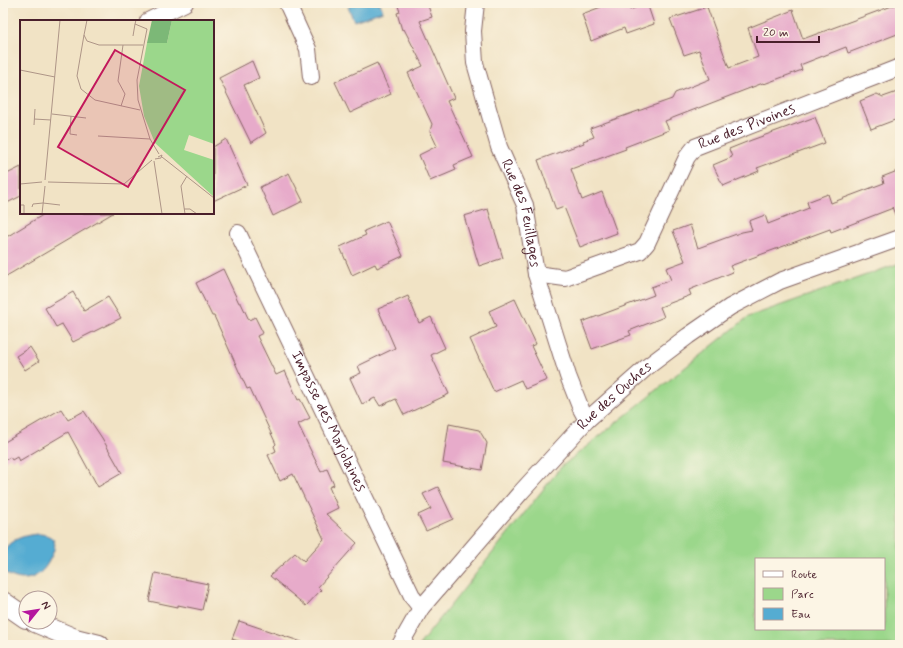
<svg xmlns="http://www.w3.org/2000/svg" width="903" height="648" font-family="Mynerve,sans-serif">
<style>
.green{fill:#9bd78b;stroke:#727b5b;fill-rule:evenodd}
.water{fill:#55acd2;stroke:#50667e}
.building{fill:#e7abca}
.lines{fill:none;stroke-linecap:round;stroke-linejoin:round}
.minor-casing{stroke:#846461;stroke-width:18}
.tertiary-casing{stroke:#846461;stroke-width:22}
.minor{stroke:#fff;stroke-width:16}
.tertiary{stroke:#fff;stroke-width:20}
.labels{text-anchor:middle;dominant-baseline:central;stroke-width:3;stroke-linejoin:round;paint-order:stroke}
.street-label{font-size:15px;fill:#4a1f2b;stroke:#fcf5e5}
.inset-road{fill:none;stroke:#ae9587;stroke-width:1}
.view{fill:#c2185b;fill-opacity:0.15;stroke:#c2185b;stroke-width:2}
.inset-edge{fill:none;stroke:#4a1f2b;stroke-width:2}
</style>
<rect width="100%" height="100%" fill="#fcf5e5"/>
<filter id="ink" filterUnits="userSpaceOnUse"><feTurbulence type="fractalNoise" baseFrequency=".025" numOctaves="2"/><feDisplacementMap in="SourceGraphic" scale="8" xChannelSelector="R" yChannelSelector="G"/><feConvolveMatrix kernelMatrix="1 2 1 2 8 2 1 2 1" color-interpolation-filters="sRGB"/></filter>
<filter id="wash" filterUnits="userSpaceOnUse"><feTurbulence type="fractalNoise" baseFrequency=".012" numOctaves="4" result="noise"/><feDisplacementMap in="SourceGraphic" scale="16" xChannelSelector="R" yChannelSelector="G"/><feGaussianBlur stdDeviation="0.9" result="paint"/><feColorMatrix in="noise" values="0 0 0 0 0 0 0 0 0 0 0 0 0 0 0 0 0 1.4 0 .05"/><feComposite in="paint" operator="in"/></filter>
<g filter="url(#wash)">
<rect width="100%" height="100%" fill="#f1e3c5"/>
<!-- green -->
<path class="green" d="M900,263V645H419L561,467L748,317ZM756,559H884V629H756Z"/>
<!-- water -->
<path class="water" d="M358,3H380L383,11L354,21L348,7Z
M40,534C60,536 56,548 49,561C42,575 29,583 13,577C9,575 6,574 3,570C3,564 1,556 4,551C9,539 28,534 40,534Z"/>
<g id="blocks">
<!-- building -->
<path class="building" d="M397,3H427L432,17L420,21L454,98L447,101L473,157L454,165L456,170L430,181L419,155L437,146L430,131L432,124L408,73L423,66L404,29L402,30L397,13L400,12Z
M600,3H627L630,10L647,3L654,24L626,34L624,28L591,41L582,14L601,7Z
M900,3V33L848,53L846,47L800,65L802,70L764,84L763,83L665,121L669,130L625,147L626,149L571,169L582,200L602,192L617,233L580,247L564,207L556,210L538,160L584,143L583,141L594,137L590,128L672,99L675,93L710,79L699,50L684,55L670,19L707,7L729,68L758,57L748,28L793,10L803,39Z
M252,61L259,78L244,85L266,133L251,143L219,78Z
M377,63L391,94L350,113L335,82Z
M900,91V118L871,129L860,101L877,94L883,97Z
M815,117L825,143L757,168L759,171L723,186L713,165L732,157L729,149L749,141Z
M226,139L247,185L213,201V147Z
M21,167V196L3,205V176Z
M900,170V222H898L892,207L893,208L831,232L830,229L730,266L733,272L689,290L691,295L660,307L664,317L629,331L631,335L592,349L582,322L654,295L651,287L671,280L666,268L685,261L673,231L690,225L698,248L742,232L752,230L749,221L765,215L768,224L809,208L807,202L828,194L831,203L884,183L882,177Z
M289,173L303,201L273,216L260,187Z
M488,209L503,258L479,266L464,216Z
M46,213H113L3,278V239Z
M387,221L403,256L377,268L375,264L352,275L340,247L366,235L364,231Z
M223,269L239,303H241L249,320L255,317L263,333L257,336L276,375L285,371L298,400L300,399L310,418L298,424L321,472L327,469L334,485L329,487L338,508L326,514L357,543L318,587L321,590L306,606L270,576L295,553L304,561L324,539L293,474L280,481L268,455L276,451L274,446L276,444L250,388L247,389L214,316H212L196,283Z
M73,292L84,311L108,297L121,318L73,342L62,324L56,327L45,308Z
M408,296L419,323L431,317L445,348L431,355L449,394L404,415L396,399L380,406L375,398L362,404L350,378L361,373L358,366L395,348L378,309Z
M515,299L536,344L531,346L547,380L525,389L521,380L494,392L470,339L496,327L489,311Z
M30,347L39,361L25,370L16,356Z
M61,409L68,420L84,411L102,438L122,473L98,487L68,432L19,461L17,457L12,460L10,457L3,462V443Z
M449,424L479,430L487,443L482,470L443,463Z
M438,487L453,519L426,531L418,515L431,509L423,494Z
M155,573L208,584L202,610L178,605V607L149,601Z
M239,621L302,642L301,645H251L232,639Z"/>
</g>
</g>
<g filter="url(#ink)">
<use href="#blocks" fill-opacity="0" stroke="#846461" stroke-width="1"/>
<g class="lines">
<!-- minor casing -->
<g class="minor-casing">
<g id="minor">
<path d="M287,3L308,49L311,77"/>
<path id="s1" d="M476,3L473,31L475,63L499,147L525,205L536,274L568,376L581,409L587,420"/>
<path d="M148,21L185,3"/>
<path id="s2" d="M238,233L413,598L421,608"/>
<path id="s3" d="M536,274L565,278L640,251L647,243L687,157L695,147L900,67"/>
<path id="s4" d="M400,645L421,608L521,492L587,420L647,367L688,336L730,307L780,281L900,238"/>
</g>
</g>
<!-- tertiary casing -->
<g class="tertiary-casing">
<path id="tertiary" d="M3,602L26,618
M35,622L75,639L99,645"/>
</g>
<!-- minor -->
<use href="#minor" class="minor"/>
<!-- tertiary -->
<use href="#tertiary" class="tertiary"/>
</g>
</g>
<g class="labels">
<!-- street labels -->
<g class="street-label">
<text stroke="none"><textPath href="#s3" startOffset="283">Rue des Pivoines</textPath></text>
<text stroke="none"><textPath href="#s1" startOffset="218">Rue des Feuillages</textPath></text>
<text stroke="none"><textPath href="#s4" startOffset="330">Rue des Ouches</textPath></text>
<text stroke="none"><textPath href="#s2" startOffset="209">Impasse des Marjolaines</textPath></text>
</g>
</g>
<!-- overview -->
<g transform="translate(20 20)">
<rect width="194" height="194" fill="#f1e3c5"/>
<path d="M152,0H194V124L169,115L164,130L194,140V177L135,123L124,96L119,66L127,23H147Z" fill="#9bd78b"/>
<path d="M132,0H152L147,23H127Z" fill="#7cb877"/>
<path class="inset-road" d="M67,0L64,15L67,21L79,25H123M116,0L115,4L127,9L117,60L118,80L130,119L139,134M64,15L57,56L61,69L75,80L120,90M113,16L115,4M0,50L35,57M101,86L105,74L98,61L103,25M32,94L66,98M51,96L50,114L57,115M14,99L31,100M14,105L15,89M78,116L130,119M142,137L194,178M135,139L141,138L142,135L138,137M134,141L142,194M25,160L40,0M28,162L104,164L132,140M0,164L22,162M23,183L40,185M0,185H4V194M12,187L13,184L23,183M164,189H170L177,194M22,194L25,166M165,194L161,166L167,156"/>
<path class="view" d="M95,30L165,70L108,167L38,127Z"/>
<rect width="194" height="194" class="inset-edge"/>
</g>
<!-- margin -->
<rect width="903" height="648" fill="none" stroke="#fcf5e5" stroke-width="16"/>
<!-- legend -->
<rect x="755" y="558" width="130" height="72" fill="#fcf5e5" stroke="#b59f9b"/>
<rect x="763" y="571" width="20" height="6" fill="#ffffff" stroke="#b59f9b"/>
<text x="791" y="578" font-size="12" fill="#4a1f2b">Route</text>
<rect x="763" y="588" width="20" height="12" fill="#9bd78b" stroke="#b59f9b"/>
<text x="791" y="598" font-size="12" fill="#4a1f2b">Parc</text>
<rect x="763" y="608" width="20" height="12" fill="#55acd2" stroke="#b59f9b"/>
<text x="791" y="618" font-size="12" fill="#4a1f2b">Eau</text>
<!-- north arrow -->
<g transform="translate(38 610) rotate(60)"><circle r="19" fill="#fcf5e5" stroke="#b59f9b"/>
<path d="M0-3L7 15L0 10L-7 15Z" fill="#b5179e"/>
<text y="-6" font-size="11" font-weight="bold" text-anchor="middle" fill="#4a1f2b">N</text>
</g>
<!-- scale -->
<path d="M757 36v6h62v-6" fill="none" stroke="#4a1f2b" stroke-width="2"/>
<text x="763" y="36" font-size="12" fill="#4a1f2b" stroke="#fcf5e5" stroke-width="3" paint-order="stroke">20 m</text>
</svg>
